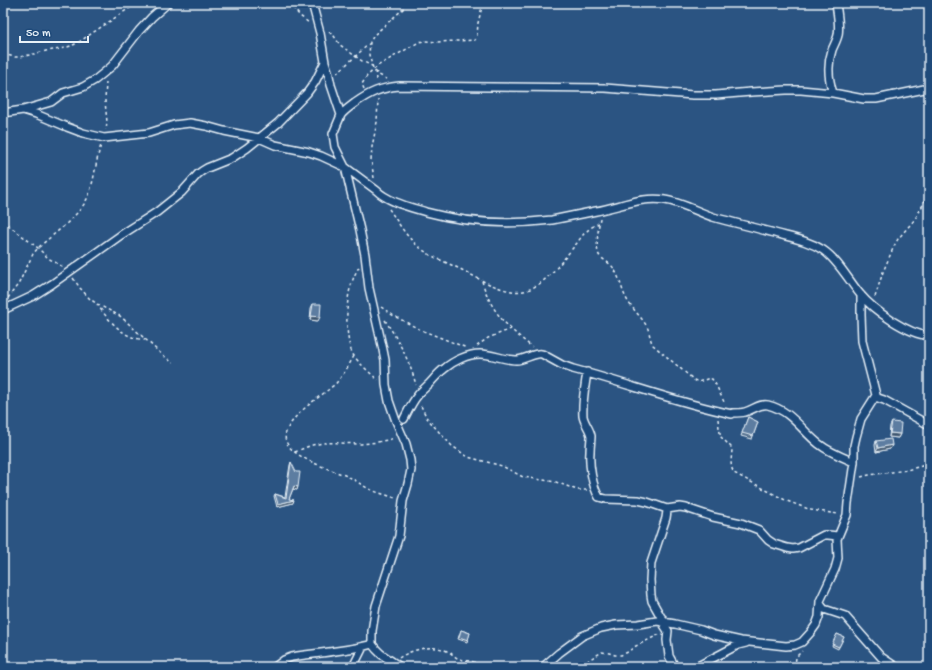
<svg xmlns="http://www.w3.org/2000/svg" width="932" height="670" font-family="'Gochi Hand',sans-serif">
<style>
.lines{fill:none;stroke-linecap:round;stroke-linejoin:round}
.minor-casing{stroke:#e8f1f8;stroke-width:10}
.path{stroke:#e8f1f8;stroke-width:1.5;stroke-dasharray:3 3;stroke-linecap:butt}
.minor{stroke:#1f4a7a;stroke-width:7}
.wall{fill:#506c8a;stroke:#e8f1f8}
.shaded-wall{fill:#415871;stroke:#e8f1f8}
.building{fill:#5d7da1;stroke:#e8f1f8}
</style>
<rect width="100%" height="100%" fill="#2b5482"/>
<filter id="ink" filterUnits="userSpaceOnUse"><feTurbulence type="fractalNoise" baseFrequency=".025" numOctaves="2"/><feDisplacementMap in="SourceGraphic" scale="8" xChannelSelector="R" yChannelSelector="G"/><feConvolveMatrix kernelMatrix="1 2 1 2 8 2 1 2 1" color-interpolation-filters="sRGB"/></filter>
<g filter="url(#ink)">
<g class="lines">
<!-- minor casing -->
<g class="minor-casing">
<path id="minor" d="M312,3L320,33L325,62L328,71L331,85L341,115L333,134L335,147L345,167L360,230L365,255L369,288L383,350L385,360L386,385L389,401L396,421L406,444L410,460L411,470L408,484L403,501L399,536L376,606L372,631V644L376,649L381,654L400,667
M833,93C828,78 827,65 832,50C834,45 837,40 838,35C840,25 837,13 836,3
M23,110L51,102L63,93L83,87L95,80L112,66L139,31L152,17L168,3
M3,113L23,110L36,114L67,127L83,133L104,138L149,133L174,125L190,123L206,126L224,131L259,138L275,145L309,152L321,156L345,167L376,190C388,202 410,207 426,212C466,223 510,225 552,220C567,217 582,214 596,211C619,207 642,196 665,200C680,202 698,212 713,217C735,223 756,228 778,234C793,238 809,241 823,250C838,260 849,281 860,294C874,311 908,334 929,336
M341,115C345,110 350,107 355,103C371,92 380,88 399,86L605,88L693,95H716L751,92L786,90H801L833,93L864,99H876L929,88
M3,310L33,296L52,284L121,235L157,212L182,192L198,174L202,171L207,168L232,158L247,148L278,123L307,93L315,82L325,62
M587,372C585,387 582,401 583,416C584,423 590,429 591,436C591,441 590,446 590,452C589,464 592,486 599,497L606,499L638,500L647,502L667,509L680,507L686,508L713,517L741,523L759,530L768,540L774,544L787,548L793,549L799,548L824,535H828L838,536
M875,397L884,400L929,425
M404,419C408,411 412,402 418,395C421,391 425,388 429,384C434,379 438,373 444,369C453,361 468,354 480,354C492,354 504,360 516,360C525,360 535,352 542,354L562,365L573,369C626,383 678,403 732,414L733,413C737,413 741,413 745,412C753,410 760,403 768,405C792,411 801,430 819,444C829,452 842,457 854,462
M668,509L667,511L666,518L651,563L650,580L651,595L652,601L661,617L667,623L664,625L668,631L667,640L669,656L675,667
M820,601L821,605L824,609L845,616L881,657L896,667
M276,666L284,660L292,657C318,652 346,652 372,644
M353,667L363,647
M543,667L559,653L582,636L601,628L616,625L638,624L657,621L675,624L701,630L714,635L741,641L786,646L795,645L802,642L811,632L816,625L819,617L820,601L835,569L838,558L837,539L847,515L848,503L854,462V446L856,437L861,419L875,397L876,395L862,341L861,315V295
M696,667L738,645L746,643"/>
</g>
<!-- path -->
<path class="path" d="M289,3L300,16L309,23
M329,32L334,36L340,45L362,61L372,66
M3,54C7,55 11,56 15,57C26,57 36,53 46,51C60,49 66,49 79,42L137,3
M373,68L369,55L370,42L374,35L403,9L405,3
M375,71L376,80L377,81
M375,71L379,75L387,79
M337,73L370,43
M106,82L105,101L107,122L106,130
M364,89L362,84L367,76L379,65L419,42L424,41L438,42L475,40L477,36L478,23L483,3
M374,178L371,160L372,147L377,122L378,99
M389,209C398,222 406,237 419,247C432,258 449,263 464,271C481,280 511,298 530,289C549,281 564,258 577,243C580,239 583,234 587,231C590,228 595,225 599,223
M600,218C599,224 595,249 599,255C602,260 611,263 614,269C620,278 621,288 626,298C631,308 640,315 646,325C650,331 649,338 653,345L694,380L698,382L707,379H712L716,385L725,404
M3,221L38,248L48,258L63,267
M359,267C354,275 351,284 349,293C346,308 345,343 354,356C359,363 372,375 378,380
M73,278L80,288L90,299L97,304L120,316L129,324L159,352L173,363
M482,281C491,312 507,327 532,347
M875,297L883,272L894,246L898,239L915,219L929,194
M8,298L19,283L33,254L38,248C55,232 84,214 90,191C95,176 96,160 101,145
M97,304C105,316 119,332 132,337C136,339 141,339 145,340
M381,307L394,316L421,330L467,348
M385,320C398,340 410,361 416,385
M477,346L488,338L511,329
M354,356C349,365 344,374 337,382C335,385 331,387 328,390C315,400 294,414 287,430C274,455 336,470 351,478C357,481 363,486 369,489C378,493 387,495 395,498
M421,406L427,418L439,432L452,446L468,457L502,466L523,477L556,482L577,490H587
M718,419L719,428L721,437L732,448C732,457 729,465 734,473L787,501L811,510L838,514
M295,452C302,449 310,445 318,444C332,441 347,444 361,444C373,443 384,441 395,438
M861,477L869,475L907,470L929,464
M399,658C412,649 433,644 447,651C452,653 455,658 460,659C469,662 473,659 480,667
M584,667L585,664L590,659L602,652L609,653L615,655H621L628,652L634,647L660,634
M795,667L796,657L802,651"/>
<!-- minor -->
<use href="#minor" class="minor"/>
</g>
<!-- wall -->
<path class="wall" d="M313,304L318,321L310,320L311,308Z
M748,417L758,422L752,439L741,436Z
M892,422L900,434L898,438L889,437L890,426Z
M876,441L892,445L890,449L876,452L875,445Z
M291,462L297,490L293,489L289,499L293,503L277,507L274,496L275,494L285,497L290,465Z
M461,630L470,633L467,642L458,639Z
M837,634L844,637L838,649L832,646Z"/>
<!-- shaded-wall -->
<path class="shaded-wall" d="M311,316L320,317L318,321L310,320Z
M890,433L900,434L898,438L889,437Z
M892,445L890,449L876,452L878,448Z
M294,486L298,487L297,490L293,489Z
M294,500L293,503L277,507L278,504Z"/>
<!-- building -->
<path class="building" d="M313,304H321L320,317L311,316Z
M748,417L758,422L753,436L742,433Z
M892,422L901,423L900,434L890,433Z
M891,439L892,445L878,448L876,441Z
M291,462L296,472H300L298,487L294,486L289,499L294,500L278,504L275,494L286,498Z
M461,630L470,633L468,640L459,637Z
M837,634L844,637L839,647L832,644Z"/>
</g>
<!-- margin -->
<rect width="932" height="670" fill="none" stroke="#1f4a7a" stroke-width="16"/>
<rect x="8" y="8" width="916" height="654" fill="none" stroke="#e8f1f8" stroke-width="1.5" filter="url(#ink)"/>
<!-- scale -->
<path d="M20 36v6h68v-6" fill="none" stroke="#e8f1f8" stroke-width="2"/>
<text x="26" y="36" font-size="12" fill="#e8f1f8" stroke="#1f4a7a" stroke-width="3" paint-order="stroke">50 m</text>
</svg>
